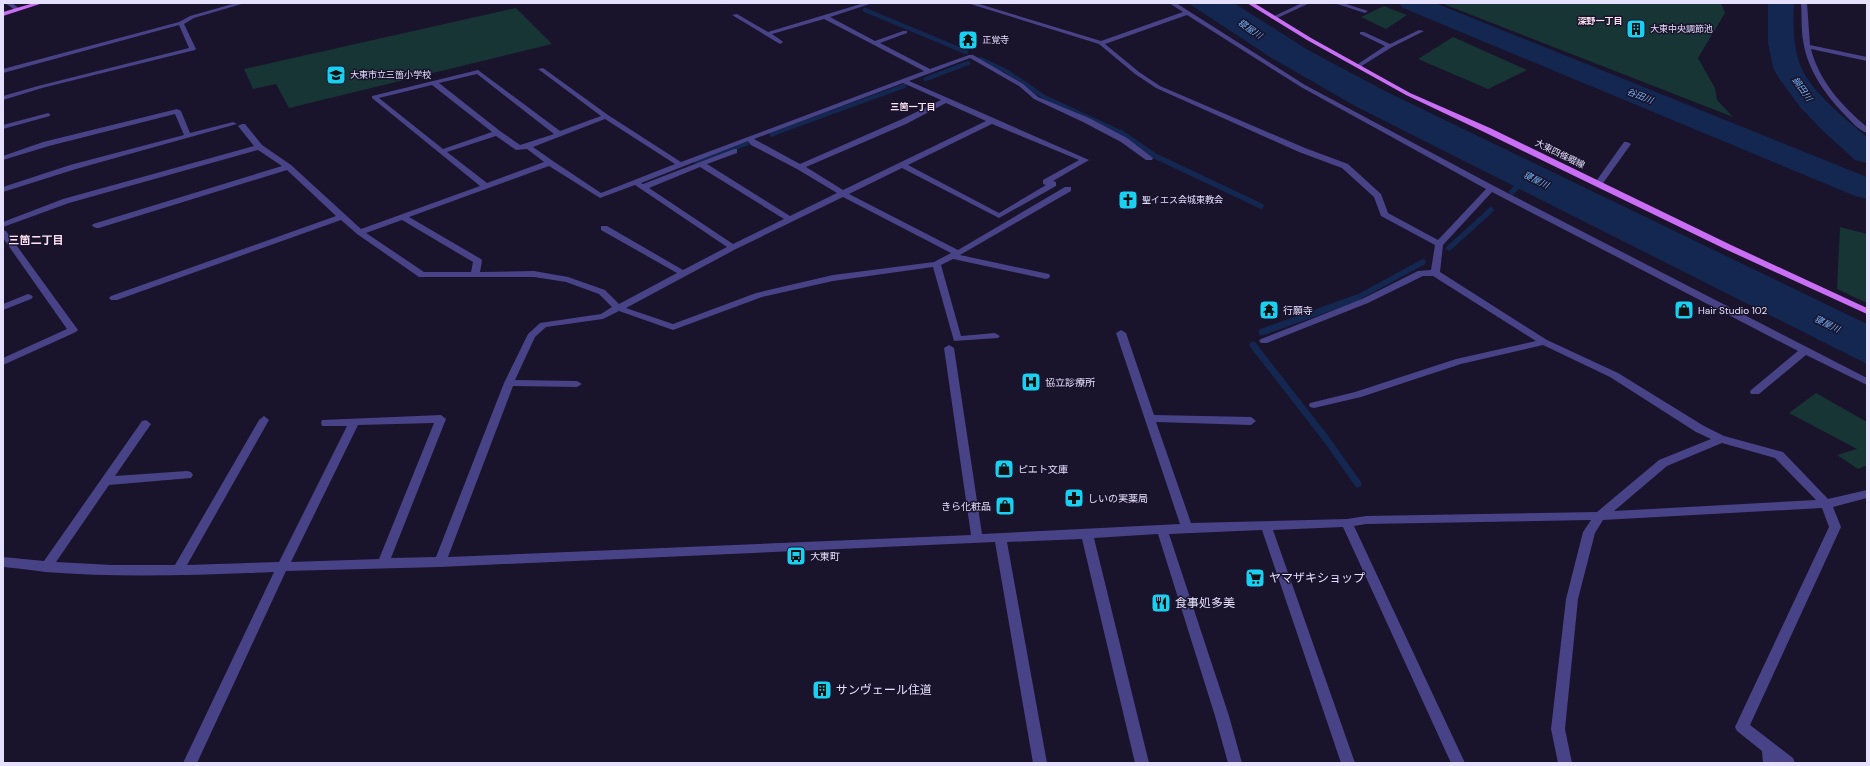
<svg xmlns="http://www.w3.org/2000/svg" width="1870" height="766" font-family="'DM Sans','Noto Sans JP',sans-serif">
<style>
.green{fill:#173535}
.water{fill:#132750}
.lines{fill:none;stroke-linecap:round;stroke-linejoin:round}
.stream-far2{stroke:#132750;stroke-width:4.5}
.stream-far1{stroke:#132750;stroke-width:5.5}
.stream{stroke:#132750;stroke-width:7}
.river{fill:#132750;fill-rule:evenodd}
.minor{fill:#484287;fill-rule:evenodd}
.major{fill:#ca6ef6;fill-rule:evenodd}
.labels{text-anchor:middle;dominant-baseline:central;stroke-width:3;stroke-linejoin:round;paint-order:stroke}
.far-neighbourhood-label{font-size:9px;font-weight:bold;fill:#fde2f2;stroke:#19132c}
.far-water-label{font-size:9px;font-style:italic;fill:#75b4f6;stroke:#19132c}
.far-poi-label{font-size:9px;fill:#e5e0fd;stroke:#19132c;text-anchor:start}
.far-street-label{font-size:9px;fill:#e5e0fd;stroke:#19132c}
.poi-label{font-size:10px;fill:#e5e0fd;stroke:#19132c;text-anchor:start}
.neighbourhood-label{font-size:11px;font-weight:bold;fill:#fde2f2;stroke:#19132c}
.near-poi-label{font-size:12px;fill:#e5e0fd;stroke:#19132c;text-anchor:start}
</style>
<rect width="100%" height="100%" fill="#19132c"/>
<!-- green -->
<path class="green" d="M1441,3H1721L1725,13L1698,58L1715,88L1717,100L1733,117Z
M1384,6L1407,15L1386,29L1361,17Z
M516,8L552,44L289,108L276,84L253,89L244,69Z
M1453,37L1527,70L1488,89L1418,59Z
M1840,227L1867,234V303L1837,289Z
M1816,393L1867,422V465L1858,469L1837,455L1857,449L1789,413Z"/>
<!-- water -->
<path class="water" d="M1188,3H1234L1308,50L1385,91L1867,324V364L1355,106L1270,57Z"/>
<g class="lines">
<!-- stream-far2 -->
<path class="stream-far2" d="M865,10L966,52
M980,59L1006,71L1044,97L1122,133
M926,79L968,63
M775,133L904,86"/>
<!-- stream-far1 -->
<path class="stream-far1" d="M1120,132L1155,156L1261,206
M772,134L777,132
M697,161L747,143
M1512,192L1523,181
M1449,248L1491,210
M1355,299L1423,262"/>
<!-- stream -->
<path class="stream" d="M1262,332L1357,298
M1253,345L1327,440L1358,484"/>
<!-- river -->
<path class="river" d="M1399,3H1435L1867,177V199L1855,196L1403,8Z
M1768,3H1794C1793,24 1793,48 1801,67C1812,93 1846,119 1867,137V163L1855,160L1823,131L1800,107L1778,77L1773,67L1768,43Z"/>
<!-- minor -->
<path class="minor" d="M5,3H12L20,9L15,10Z
M236,3H245L194,18L184,24L196,49L195,50L42,88L3,100V96L38,86L189,48L179,25L3,73V69L179,22L190,16Z
M864,3H873L830,17L875,41L903,31H907V33L880,43L930,69L969,55H973L1023,84L1038,97L1089,118L1127,138L1153,158L1152,160H1146L1121,142L1083,122L1034,99L1019,86L970,58L909,81L1089,160L1053,181L1056,182V186L999,218L902,168L849,194L958,250L1065,187H1071V191L960,255L1049,274L1050,276L1049,278L1046,279L953,259L941,265L961,336L995,333L1000,336L998,338L954,341L933,267L833,281L762,297L673,330L619,311L603,319L546,327L535,337L515,380L577,381L582,384L577,387L513,386L448,557L971,535L944,348L949,345L954,348L982,534L1180,524L1116,333L1121,330L1126,333L1154,415L1251,417L1256,421L1251,425L1156,422L1191,523L1347,519L1366,516L1597,512L1659,460L1711,439L1696,432L1610,377L1543,345L1461,364L1361,397L1314,408L1310,407L1309,405L1310,403L1355,392L1456,359L1536,341L1433,276H1423L1368,303L1267,343H1261L1259,341L1261,339L1362,299L1418,271L1431,270L1435,245L1381,216L1374,197L1342,168L1299,152L1156,88L1135,74L1099,44L967,3H976L1101,41L1183,12L1169,3H1176L1305,85L1494,186L1867,378V385L1806,355L1759,394H1751L1750,392L1751,390L1798,351L1492,192L1443,245L1440,272L1547,340L1618,373L1704,426L1724,436L1783,452L1828,499L1867,490V498L1833,507L1841,527L1750,725L1793,758L1795,763H1763L1762,751L1737,731L1735,727L1829,527L1822,508L1603,520L1595,533L1578,599L1565,729L1572,763H1558L1551,729L1566,599L1583,532L1591,520L1366,524L1354,526L1465,763H1451L1343,527L1273,530L1355,763H1341L1262,530L1169,534L1229,716L1242,763H1228L1215,716L1158,534L1094,538L1149,763H1135L1082,539L1007,542L1047,763H1033L995,542L440,567L286,571L197,763H183L274,572C198,575 121,578 45,572C31,570 17,568 3,567V557L44,561L142,421L146,420L151,424L115,476L187,471L191,472L193,475L191,478L109,485L56,562L112,565H175L259,420L264,416L269,420L187,565L279,562L347,426H322L321,423L322,420L441,415L446,419L391,558L436,557L504,383L528,334L540,323L601,314L612,307L599,294L566,282L534,277H419L357,234L341,220L117,300H111L109,298L111,296L336,216L287,170L99,228H96L92,226L93,224L282,166L258,150L69,203L3,227V222L63,199L254,146L238,126L242,124H245L262,145L291,165L361,229L480,186L372,98V96L478,70L560,131L601,116L538,69L543,68L608,115L681,162L924,71L824,19L772,34L782,41L783,42L780,44L732,15L737,14L768,32ZM1187,15L1301,87L1486,189L1438,240L1388,213L1381,194L1348,164L1305,148L1160,86L1139,72L1105,44ZM477,74L554,134L520,145L500,131L439,83ZM903,83L941,100L900,120L800,164L754,139ZM432,85L492,132L443,149L379,98ZM946,103L986,121L843,190L806,167L906,124ZM605,119L675,164L601,193L553,161L533,147ZM992,124L1079,160L1043,180V184L1046,185L999,213L908,165ZM496,136L516,150L527,149L544,162L487,183L447,152ZM748,141L751,145L797,169L837,193L790,216L707,164L737,153V149H734L643,184L641,183ZM549,166L600,198L635,185L727,247L683,270L607,226H601V230L677,273L619,304L605,290L568,277L534,271L480,272L482,261L481,259L409,217ZM700,167L784,219L733,244L649,188ZM843,197L951,253L934,262L833,275L756,293L673,324L626,308L736,249ZM402,220L473,262L471,272H424L366,233ZM434,423L379,559L291,562L358,425ZM1722,443L1775,458L1816,500L1614,511L1667,466Z
M1302,3H1310L1275,19L1270,18Z
M1334,3H1343L1368,11L1365,13Z
M1801,3H1807L1810,45L1867,57V61L1811,49C1819,81 1842,106 1867,127V133C1858,130 1850,120 1844,114C1824,93 1807,69 1803,40C1801,28 1802,15 1801,3Z
M1419,30L1424,31L1392,47L1360,67L1355,66L1385,46L1360,34V32H1364L1390,44Z
M177,109L181,111L190,133L233,122L237,124L76,169L3,192V187L70,165L184,135L175,114L49,146L3,160V156L43,142Z
M48,113L50,114V116L3,129V125Z
M1624,142H1627L1631,144L1601,186H1595L1594,184Z
M3,230L6,231L78,330L76,332L3,365V358L67,329L3,238Z
M28,294L31,295L33,297L31,299L3,310V304Z"/>
<!-- major -->
<path class="major" d="M34,3H43L3,16V12Z
M1247,3H1254L1311,38L1410,93L1490,128L1731,245L1867,308V314L1725,249L1484,132L1406,95L1307,40Z"/>
</g>
<!-- icons -->
<defs>
<g id="building-square" transform="scale(1)"><rect x="-9" y="-9" width="18" height="18" rx="4" fill="#19d0f1" stroke="#19132c"/><path d="M-4-6H4V6H1V3H-1V6H-4ZM-2.5-4.3h1.7v1.8h-1.7ZM.8-4.3h1.7v1.8H.8ZM-2.5-1h1.7V.8h-1.7ZM.8-1h1.7V.8H.8Z" fill="#111"/></g>
<g id="temple-square" transform="scale(1)"><rect x="-9" y="-9" width="18" height="18" rx="4" fill="#19d0f1" stroke="#19132c"/><path d="M0-6L5-2H3V0L6.5 2.5H4V6H1.5V3h-3V6H-4V2.5H-6.5L-3 0V-2H-5Z" fill="#111"/></g>
<g id="school-square" transform="scale(1)"><rect x="-9" y="-9" width="18" height="18" rx="4" fill="#19d0f1" stroke="#19132c"/><path d="M0-5L7-2L0 1L-7-2ZM-4 1L0 2.5L4 1V4Q0 6-4 4Z" fill="#111"/></g>
<g id="church-square" transform="scale(1)"><rect x="-9" y="-9" width="18" height="18" rx="4" fill="#19d0f1" stroke="#19132c"/><path d="M-1.2-6h2.4v3.5h3.3v2.4h-3.3V6h-2.4V-.1h-3.3v-2.4h3.3Z" fill="#111"/></g>
<g id="shop-square" transform="scale(1)"><rect x="-9" y="-9" width="18" height="18" rx="4" fill="#19d0f1" stroke="#19132c"/><path d="M-5-2.5h2.3a2.7 3.5 0 0 1 5.4 0H5L5.5 6h-11ZM-1.5-2.5h3a1.5 2.3 0 0 0-3 0Z" fill="#111"/></g>
<g id="hospital-square" transform="scale(1)"><rect x="-9" y="-9" width="18" height="18" rx="4" fill="#19d0f1" stroke="#19132c"/><path d="M-5-5h3v3.5h4V-5h3V5h-3V1.5h-4V5h-3Z" fill="#111"/></g>
<g id="pharmacy-square" transform="scale(1)"><rect x="-9" y="-9" width="18" height="18" rx="4" fill="#19d0f1" stroke="#19132c"/><path d="M-2-6h4v4h4v4h-4v4h-4v-4h-4v-4h4Z" fill="#111"/></g>
<g id="bus-square" transform="scale(1)"><rect x="-9" y="-9" width="18" height="18" rx="4" fill="#19d0f1" stroke="#19132c"/><path d="M-5-6H5V4H4V6H2V4H-2V6H-4V4H-5ZM-3.5-4V0h7V-4ZM-3.5 1.2v1.5H-2V1.2ZM2 1.2v1.5H3.5V1.2Z" fill="#111"/></g>
<g id="supermarket-square" transform="scale(1)"><rect x="-9" y="-9" width="18" height="18" rx="4" fill="#19d0f1" stroke="#19132c"/><path d="M-6-5.5h2.5l.6 2H6L4.5 2H-2.5L-4.4-4H-6ZM-1.5 3.2a1.3 1.3 0 1 0 .1 0ZM3 3.2a1.3 1.3 0 1 0 .1 0Z" fill="#111"/></g>
<g id="restaurant-square" transform="scale(1)"><rect x="-9" y="-9" width="18" height="18" rx="4" fill="#19d0f1" stroke="#19132c"/><path d="M-5-6h1v4h1v-4h1v4h1v-4h1v5L-1.5 .5V6h-2V.5L-5-1ZM5-6V6H3V1.5H1.5Q1.5-4 5-6Z" fill="#111"/></g>
</defs>
<g fill-rule="evenodd">
<use href="#building-square" x="1636" y="29"/>
<use href="#temple-square" x="968" y="40"/>
<use href="#school-square" x="336" y="75"/>
<use href="#church-square" x="1128" y="200"/>
<use href="#temple-square" x="1269" y="310"/>
<use href="#shop-square" x="1684" y="310"/>
<use href="#hospital-square" x="1031" y="382"/>
<use href="#shop-square" x="1004" y="469"/>
<use href="#pharmacy-square" x="1074" y="498"/>
<use href="#shop-square" x="1005" y="506"/>
<use href="#bus-square" x="796" y="556"/>
<use href="#supermarket-square" x="1255" y="578"/>
<use href="#restaurant-square" x="1161" y="603"/>
<use href="#building-square" x="822" y="690"/>
</g>
<g class="labels">
<!-- far-neighbourhood labels -->
<g class="far-neighbourhood-label">
<text x="1600" y="21">深野一丁目</text>
<text x="913" y="107">三箇一丁目</text>
</g>
<!-- far-water labels -->
<g class="far-water-label">
<text transform="translate(1250 29) rotate(35)">寝屋川</text>
<text transform="translate(1802 89) rotate(54)">鍋田川</text>
<text transform="translate(1640 96) rotate(22)">谷田川</text>
<text transform="translate(1536 180) rotate(26)">寝屋川</text>
<text transform="translate(1827 324) rotate(26)">寝屋川</text>
</g>
<!-- far-poi labels -->
<g class="far-poi-label">
<text x="1650" y="29">大東中央調節池</text>
<text x="982" y="40">正覚寺</text>
<text x="350" y="75">大東市立三箇小学校</text>
<text x="1142" y="200">聖イエス会城東教会</text>
</g>
<!-- far-street labels -->
<g class="far-street-label">
<text transform="translate(1560 154) rotate(26)">大東四條畷線</text>
</g>
<!-- poi labels -->
<g class="poi-label">
<text x="1283" y="310">行願寺</text>
<text x="1698" y="310">Hair Studio 102</text>
<text x="1045" y="382">協立診療所</text>
<text x="1018" y="469">ピエト文庫</text>
<text x="1088" y="498">しいの実薬局</text>
<text x="991" y="506" text-anchor="end">きら化粧品</text>
<text x="810" y="556">大東町</text>
</g>
<!-- neighbourhood labels -->
<g class="neighbourhood-label">
<text x="36" y="240">三箇二丁目</text>
</g>
<!-- near-poi labels -->
<g class="near-poi-label">
<text x="1269" y="578">ヤマザキショップ</text>
<text x="1175" y="603">食事処多美</text>
<text x="836" y="690">サンヴェール住道</text>
</g>
</g>
<!-- border -->
<rect width="1870" height="766" fill="none" stroke="#e5e0fd" stroke-width="8"/>
</svg>
